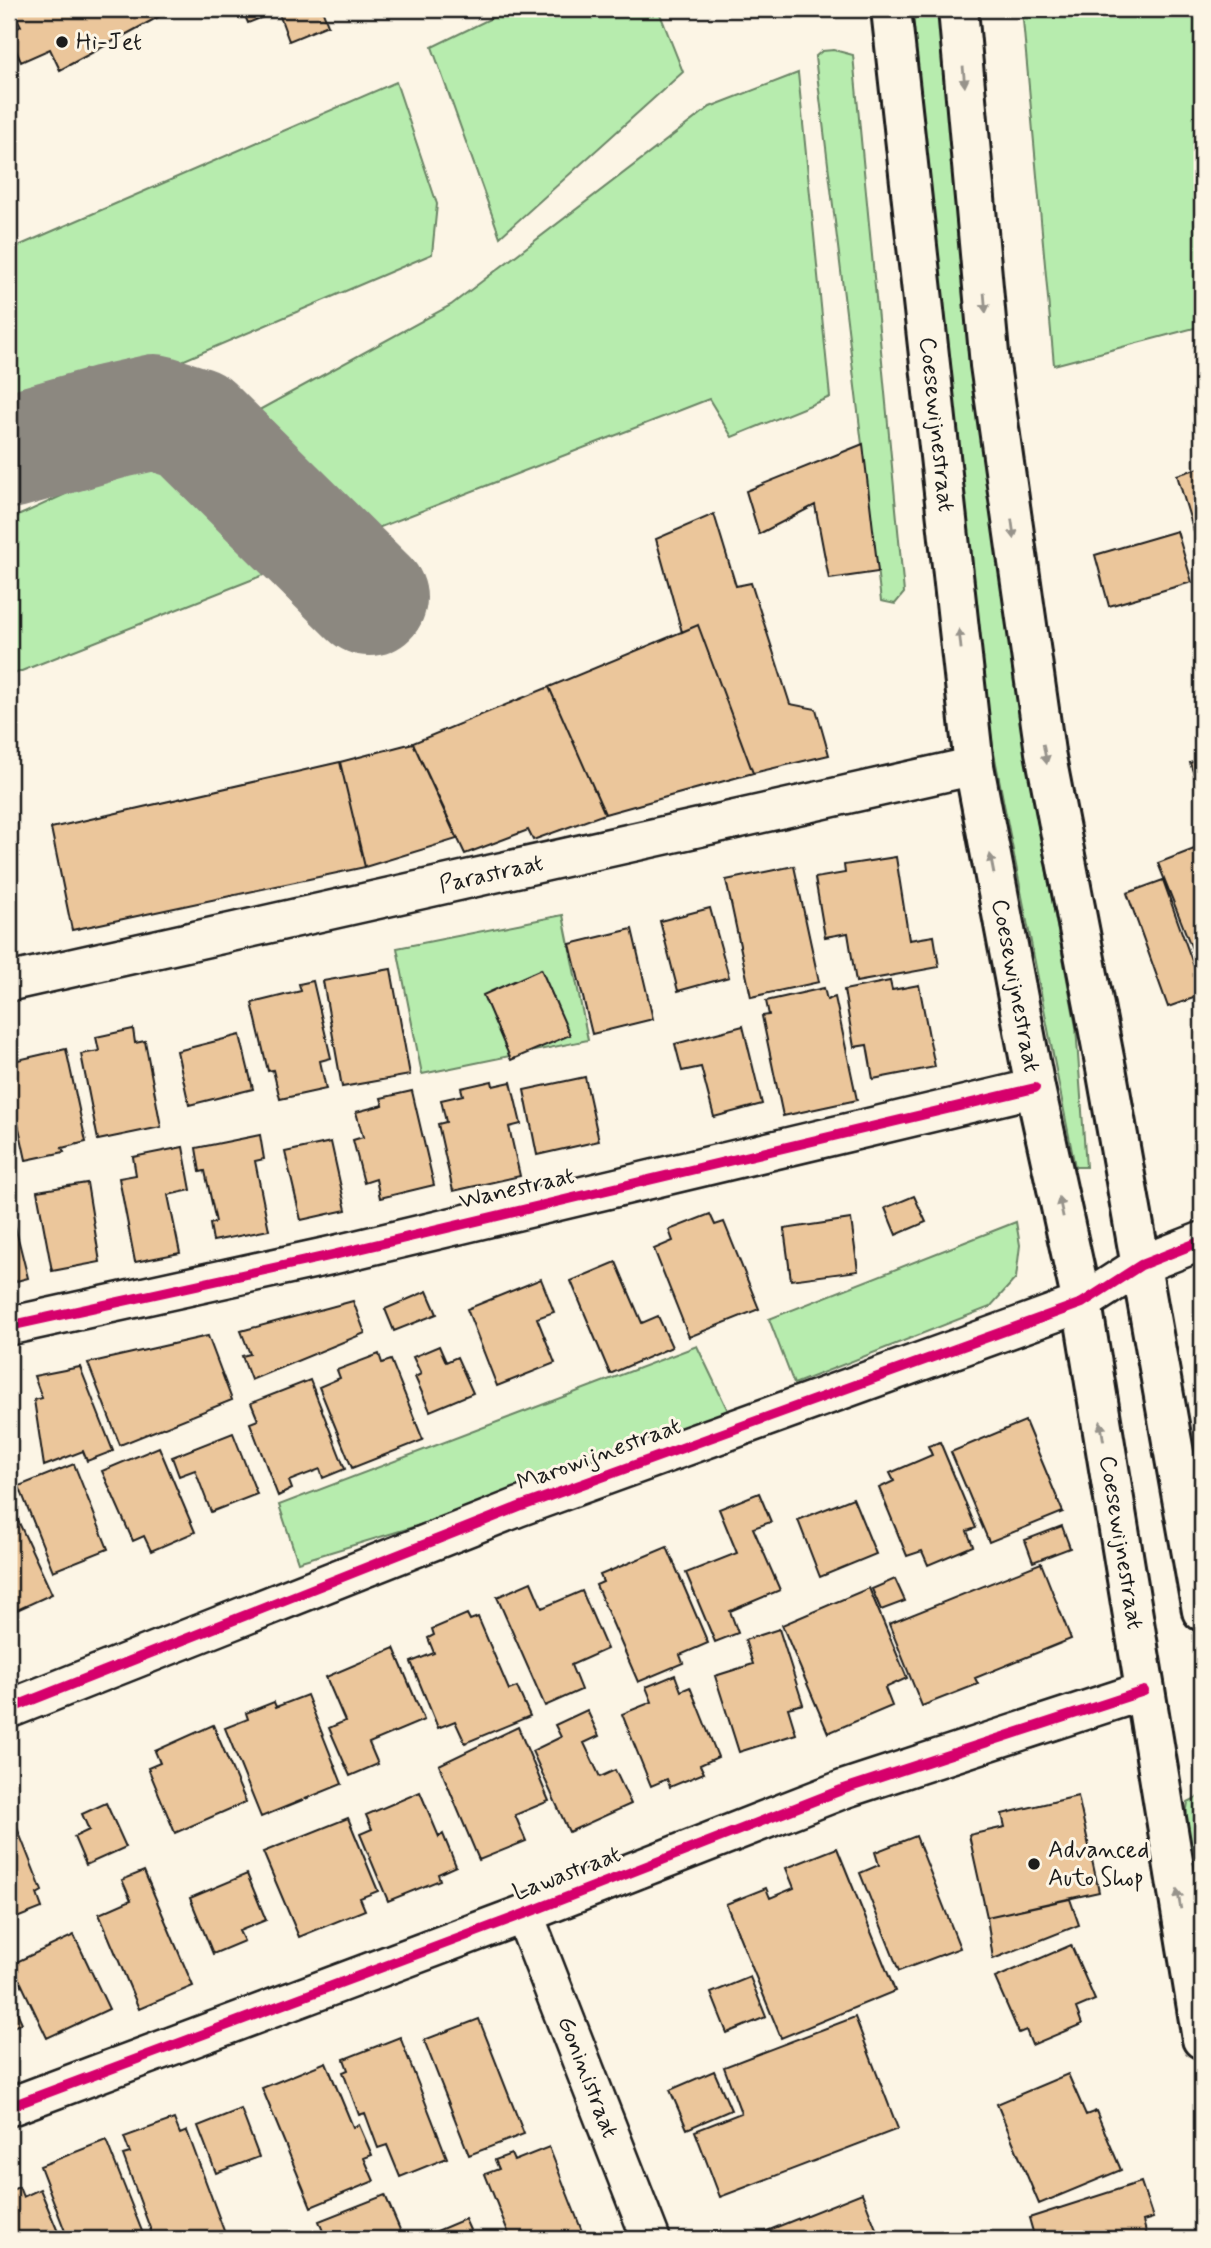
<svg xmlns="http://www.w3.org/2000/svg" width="1211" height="2248" font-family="Mynerve,sans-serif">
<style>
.green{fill:#b7ecae;stroke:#6a8465;stroke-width:2}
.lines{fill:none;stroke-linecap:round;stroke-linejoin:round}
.taxiway{stroke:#8c8880;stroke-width:116}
.building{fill:#ebc69b;stroke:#1c1c1c;stroke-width:2}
.minor-casing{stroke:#1c1c1c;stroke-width:42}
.secondary-casing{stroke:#1c1c1c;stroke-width:44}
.minor{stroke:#fcf5e5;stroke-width:37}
.secondary{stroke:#fcf5e5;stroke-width:38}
.cycleway-casing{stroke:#fcf5e5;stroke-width:15}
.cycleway{stroke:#d6006c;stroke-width:10}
.oneway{fill:#97938b}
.poi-dot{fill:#1c1c1c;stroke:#fcf5e5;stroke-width:2.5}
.labels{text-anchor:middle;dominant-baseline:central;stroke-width:6;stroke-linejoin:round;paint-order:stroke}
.poi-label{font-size:24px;fill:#1c1c1c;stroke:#fcf5e5;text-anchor:start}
.street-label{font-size:24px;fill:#1c1c1c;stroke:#fcf5e5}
</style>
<rect width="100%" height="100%" fill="#fcf5e5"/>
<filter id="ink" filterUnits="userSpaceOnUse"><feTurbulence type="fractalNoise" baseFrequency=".0143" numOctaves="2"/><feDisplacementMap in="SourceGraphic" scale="14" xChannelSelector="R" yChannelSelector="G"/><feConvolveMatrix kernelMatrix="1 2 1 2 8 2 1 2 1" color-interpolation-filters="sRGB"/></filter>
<g filter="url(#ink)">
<!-- green -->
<path class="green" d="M510,9H658L683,72L500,237L432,47Z
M911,9H942L982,404L1014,675L1031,787L1076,1027L1086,1167H1075L993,748L969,569Z
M1022,9H1202V326L1054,365Z
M834,50L853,55L904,593L895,604L881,601L815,57L822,51Z
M798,73L830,397L732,437L709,399L352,538L230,426L451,305L710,107Z
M396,82L437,204L432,254L9,435V250Z
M155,453L289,565L9,676V520Z
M563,915L588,1040L422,1074L397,948Z
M1016,1222L1020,1245L1016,1278L990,1307L794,1384L769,1319Z
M697,1346L730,1415L518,1495L298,1562L279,1505Z
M1202,1795V1953L1186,1815L1188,1802Z"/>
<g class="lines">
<!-- taxiway -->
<path class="taxiway" d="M9,451L110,422L155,412L193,424L369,598"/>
</g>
<!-- building -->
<path class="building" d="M12,9H173L60,70L50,49L21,62L9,34L21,26Z
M242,9H322L328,25L289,41L278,11L248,23Z
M863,444L878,572L829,579L815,505L759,534L746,491Z
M1202,467V558L1177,475Z
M714,514L736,586L751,583L790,704L816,709L829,755L753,773L698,625L682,632L656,539Z
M1177,531L1192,582L1109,606L1095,555Z
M698,625L753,773L605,814L549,687Z
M549,687L605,814L533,840L528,830L465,854L413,743Z
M413,743L457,839L365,867L340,762Z
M1202,759V798L1190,763Z
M340,762L365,867L72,930L51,828Z
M1202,846V974L1158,863Z
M896,857L909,940L934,936L939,967L856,982L848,933L825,937L815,878L845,873L844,865Z
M794,866L819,982L751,997L726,880Z
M1163,880L1202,989V995L1168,1007L1127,893Z
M710,908L729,977L678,991L660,921Z
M632,929L653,1019L592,1034L570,944Z
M391,969L410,1075L342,1087L323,981Z
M541,969L570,1035L511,1060L483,995Z
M313,981L331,1058L320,1061L326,1089L280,1099L273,1070L268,1071L252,1003L301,991L299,984Z
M890,981L892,990L919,985L935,1067L873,1079L867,1045L854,1047L844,990Z
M824,988L827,1000L835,997L857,1100L783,1116L762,1016L769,1015L766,1001Z
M743,1026L762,1104L714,1117L701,1067L682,1071L675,1044Z
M133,1029L135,1043L145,1041L161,1127L98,1140L81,1054L99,1051L96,1037Z
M240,1035L253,1089L189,1105L177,1051Z
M66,1049L86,1142L62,1148L64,1152L26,1160L9,1082V1062Z
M585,1077L599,1141L537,1155L524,1090Z
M492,1081L493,1086L511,1082L521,1124L509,1127L520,1176L453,1191L438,1124L446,1122L441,1100L463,1095L461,1088Z
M412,1091L434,1185L380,1198L376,1179L364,1183L353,1140L363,1137L356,1112L383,1105L381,1098Z
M260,1135L264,1159L255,1161L269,1230L213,1241L210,1224L216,1222L205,1171L200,1172L196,1148Z
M331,1142L346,1210L301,1220L285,1152Z
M183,1147L191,1190L168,1195L180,1253L135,1262L119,1178L136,1175L133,1157Z
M87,1183L100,1262L52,1271L37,1191Z
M914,1196L926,1222L896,1235L885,1208Z
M9,1202L28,1278L9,1283Z
M710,1214L715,1225L724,1222L759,1309L689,1337L654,1249L673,1241L669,1230Z
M851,1219L858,1271L791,1280L784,1229Z
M616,1262L642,1323L658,1316L672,1347L610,1374L571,1281Z
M541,1279L554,1312L537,1318L555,1363L497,1386L467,1309Z
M427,1291L437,1314L394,1331L385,1309Z
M353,1301L365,1333L251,1380L242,1356L250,1354L241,1331Z
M208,1336L232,1400L120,1445L88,1363Z
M439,1346L446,1362L457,1357L473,1393L430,1411L415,1377L421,1374L413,1357Z
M379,1354L382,1363L391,1360L423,1440L352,1468L319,1387L340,1378L337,1370Z
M80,1367L113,1451L87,1461L83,1451L44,1466L34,1400L42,1398L34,1376Z
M310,1380L345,1469L323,1478L320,1469L289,1481L292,1489L278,1496L250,1423L258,1420L251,1403Z
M1025,1421L1063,1512L989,1542L951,1452Z
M233,1433L257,1494L211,1512L195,1470L179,1476L172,1457Z
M940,1442L976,1528L967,1531L973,1546L928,1565L922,1551L907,1556L879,1488L894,1481L890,1473L932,1455L928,1446Z
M159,1447L195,1532L151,1551L144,1536L133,1541L102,1471Z
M74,1464L108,1549L53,1571L19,1486Z
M759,1493L771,1522L753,1528L780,1590L730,1611L738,1633L715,1642L686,1573L737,1553L719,1509Z
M853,1498L876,1554L820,1577L798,1520Z
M9,1501L52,1594L15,1611L9,1598Z
M1062,1526L1070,1548L1033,1562L1025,1540Z
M667,1547L708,1643L680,1655L683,1663L638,1682L596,1585L603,1582L600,1575Z
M1041,1563L1071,1639L975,1678L978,1684L922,1706L889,1624Z
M895,1579L905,1601L881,1610L872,1589Z
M531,1582L542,1608L582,1591L607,1649L571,1665L581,1690L545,1706L497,1597Z
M869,1588L907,1678L885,1688L892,1706L828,1733L782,1625Z
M467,1614L470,1620L478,1617L509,1690L517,1687L530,1716L465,1743L455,1721L438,1728L411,1662L434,1653L428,1638L434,1635L432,1629Z
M779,1629L803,1704L788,1708L796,1734L739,1752L715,1676L753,1664L745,1640Z
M394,1648L424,1720L369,1743L378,1764L350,1776L329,1728L345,1721L326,1677Z
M675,1675L681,1691L690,1687L718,1757L700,1765L704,1773L670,1787L667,1779L651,1786L622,1714L652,1702L646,1687Z
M307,1695L342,1784L261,1817L225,1728L248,1719L246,1713L274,1702L276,1707Z
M587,1710L599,1736L584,1743L600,1777L615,1770L631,1804L569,1832L532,1751L561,1737L555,1725Z
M213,1725L246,1802L175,1833L148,1768L160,1763L155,1751Z
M518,1727L549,1801L515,1815L526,1841L479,1860L439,1765Z
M420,1792L439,1837L443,1834L456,1866L438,1874L440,1880L388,1901L360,1834L372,1829L366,1815Z
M1078,1796L1099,1892L987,1917L969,1835L1005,1827L1002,1814Z
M106,1803L126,1847L86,1865L74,1837L89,1830L82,1814Z
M10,1810L42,1891L37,1894L42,1908L9,1921Z
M348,1818L378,1891L360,1898L365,1910L299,1937L263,1852Z
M916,1836L960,1948L899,1971L860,1873L879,1865L875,1852Z
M837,1848L895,1991L781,2038L726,1904L766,1888L770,1898L794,1888L786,1868Z
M144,1871L193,1986L139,2009L99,1914L131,1900L122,1880Z
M247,1874L266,1920L239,1931L244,1941L213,1954L190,1898Z
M1070,1899L1079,1925L993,1959L987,1917Z
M74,1935L109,2009L47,2038L12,1964Z
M1071,1945L1095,2000L1076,2008L1082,2024L1032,2045L1026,2030L1019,2033L995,1978Z
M750,1977L766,2017L727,2033L711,1993Z
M9,1994L22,2023L9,2029Z
M855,2017L898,2129L720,2197L695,2131L741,2113L724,2067Z
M479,2019L524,2134L469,2155L424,2040Z
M400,2037L447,2158L400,2177L387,2145L378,2148L365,2113L359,2115L343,2072L348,2070L344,2059Z
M326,2062L353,2127L359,2125L372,2155L364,2158L374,2181L311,2207L262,2088Z
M714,2071L731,2110L687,2129L670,2090Z
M1068,2074L1086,2115L1096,2111L1121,2170L1039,2204L997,2104Z
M241,2109L259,2157L216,2173L198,2126Z
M174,2119L180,2134L187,2131L227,2239H154L123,2155L130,2153L124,2137Z
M106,2140L145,2239H68L40,2166Z
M549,2147L585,2239H511L485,2174L499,2169L495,2160L511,2154L514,2161Z
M1141,2182L1153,2218L1143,2221L1148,2239H1035L1029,2218Z
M19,2187L23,2197L40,2189L61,2239H9V2191Z
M862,2193L880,2239H747Z
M385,2195L404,2239H326L319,2221Z
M465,2219L474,2239H418Z"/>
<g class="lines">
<!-- minor casing -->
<g class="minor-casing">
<g id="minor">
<path id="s1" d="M9,982L974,766"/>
<path d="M9,1326L333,1255L1035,1088"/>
<path d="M9,1709L519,1507L1082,1303L1141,1265L1202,1241"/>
<path id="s2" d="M524,1914L651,2239"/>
<path d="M9,2107L524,1914L844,1789L1144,1691"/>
</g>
</g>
<!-- secondary casing -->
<g class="secondary-casing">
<g id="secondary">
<path id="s3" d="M891,9L974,766L1035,1088L1082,1303L1202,2039"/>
<path d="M958,9L990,365L1045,752L1106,1068L1202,1611"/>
</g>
</g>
<!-- minor -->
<use href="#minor" class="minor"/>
<!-- secondary -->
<use href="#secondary" class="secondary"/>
<!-- cycleway casing -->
<g class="cycleway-casing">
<path id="cycleway" d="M9,1326L333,1255L1035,1088
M9,1709L519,1507L1082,1303L1141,1265L1202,1241
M9,2107L524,1914L844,1789L1144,1691"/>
</g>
<!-- cycleway -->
<use href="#cycleway" class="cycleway"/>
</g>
<!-- one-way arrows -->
<defs><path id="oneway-solid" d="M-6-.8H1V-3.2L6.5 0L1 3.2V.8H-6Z" transform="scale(1.75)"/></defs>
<g class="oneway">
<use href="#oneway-solid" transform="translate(964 77) rotate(85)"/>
<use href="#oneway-solid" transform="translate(985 303) rotate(85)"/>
<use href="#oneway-solid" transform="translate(1013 529) rotate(82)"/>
<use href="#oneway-solid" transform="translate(960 639) rotate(-96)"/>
<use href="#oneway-solid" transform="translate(1045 754) rotate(80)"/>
<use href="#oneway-solid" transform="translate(992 864) rotate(-101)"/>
<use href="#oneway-solid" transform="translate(1061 1207) rotate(-102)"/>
<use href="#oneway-solid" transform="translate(1102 1431) rotate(-99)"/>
<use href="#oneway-solid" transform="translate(1179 1899) rotate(-100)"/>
</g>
</g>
<!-- markers -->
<g class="poi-dot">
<circle cx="62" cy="42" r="7"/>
<circle cx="1034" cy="1864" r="7"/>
</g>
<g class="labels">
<!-- poi labels -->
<g class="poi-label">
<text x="76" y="42">Hi-Jet</text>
<text x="1048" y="1850">Advanced<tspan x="1048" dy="28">Auto Shop</tspan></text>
</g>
<!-- street labels -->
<g class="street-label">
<text stroke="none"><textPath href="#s3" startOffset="418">Coesewijnestraat</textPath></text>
<text stroke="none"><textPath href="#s1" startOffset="494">Parastraat</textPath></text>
<text stroke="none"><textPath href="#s3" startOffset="985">Coesewijnestraat</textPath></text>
<text transform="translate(517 1189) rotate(-13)">Wanestraat</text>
<text transform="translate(599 1455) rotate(-20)">Marowijnestraat</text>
<text stroke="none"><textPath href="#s3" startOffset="1552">Coesewijnestraat</textPath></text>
<text transform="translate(567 1874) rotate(-21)">Lawastraat</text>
<text stroke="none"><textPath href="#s2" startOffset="175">Goninistraat</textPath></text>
</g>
</g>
<!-- margin -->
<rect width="1211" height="2248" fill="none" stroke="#fcf5e5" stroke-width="35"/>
<rect x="18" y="18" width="1176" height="2213" fill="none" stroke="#1c1c1c" stroke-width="2.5" filter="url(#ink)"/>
</svg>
